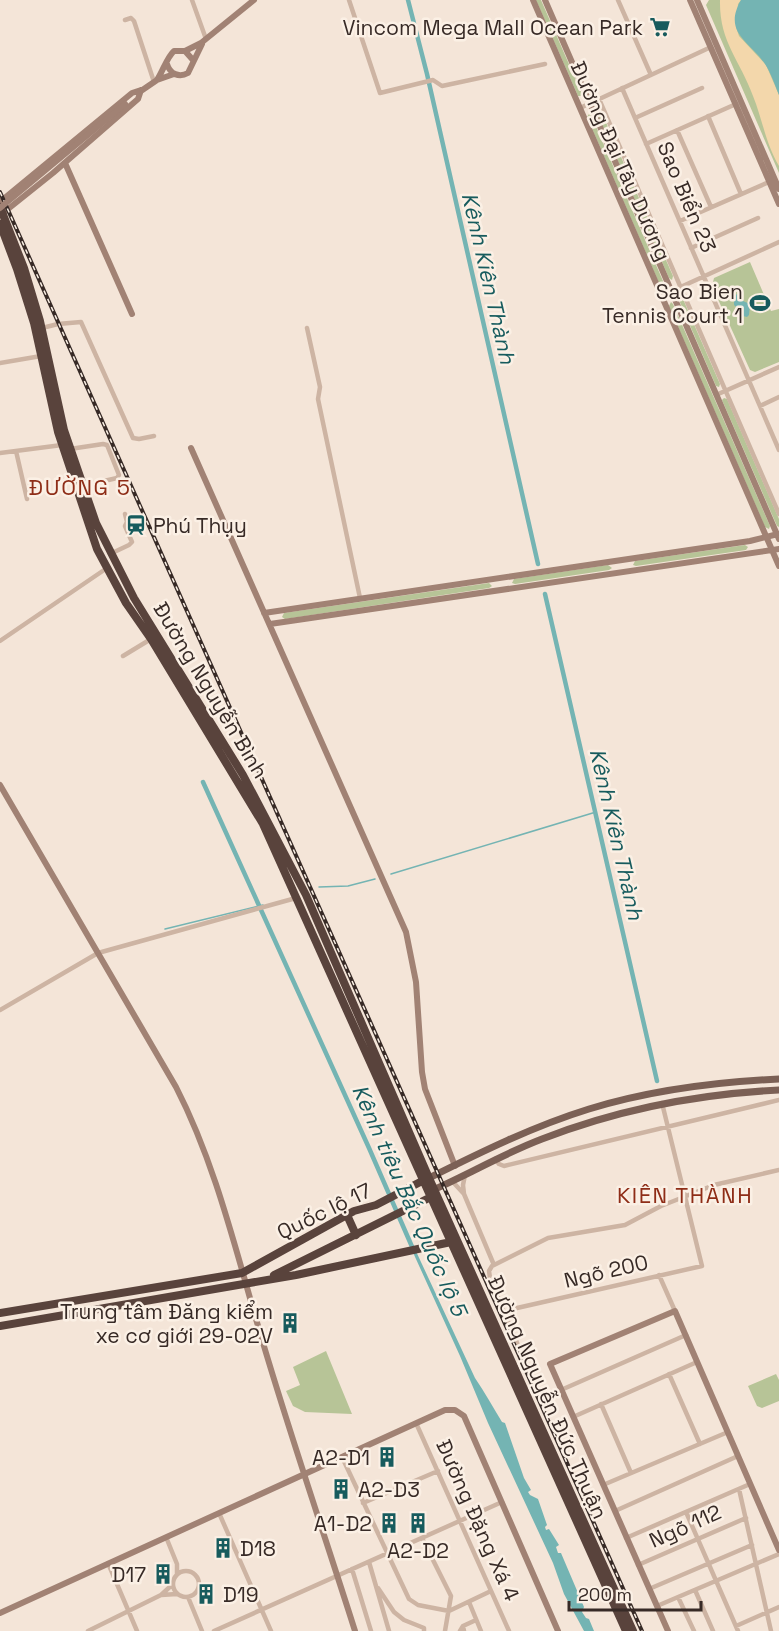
<svg xmlns="http://www.w3.org/2000/svg" width="779" height="1631" font-family="'Space Grotesk',sans-serif">
<style>
.green{fill:#b7c497}
.sand{fill:#f3d7ab}
.water{fill:#74b4b3}
.lines{fill:none;stroke-linecap:round;stroke-linejoin:round}
.stream{stroke:#74b4b3;stroke-width:1.5}
.canal{stroke:#74b4b3;stroke-width:4.5}
.street{stroke:#cdb4a3;stroke-width:4.5}
.secondary{stroke:#a18274;stroke-width:6}
.primary{stroke:#7b6055;stroke-width:7}
.highway{stroke:#59433c;stroke-width:8}
.rail-casing{stroke:#372a26;stroke-width:4}
.rail{stroke:#fbf0e5;stroke-width:1.5;stroke-dasharray:4.5;stroke-linecap:butt}
.secondary-bridge{stroke:#a18274;stroke-width:6}
.labels{text-anchor:middle;dominant-baseline:central;stroke-width:5;stroke-linejoin:round;paint-order:stroke}
.poi-label{font-size:21px;fill:#372a26;stroke:#fbf0e5;text-anchor:end}
.street-label{font-size:21px;fill:#372a26;stroke:#fbf0e5}
.water-label{font-size:22px;font-style:italic;fill:#175b5d;stroke:#fbf0e5}
.neighbourhood-label{font-size:22px;letter-spacing:1.5px;fill:#8e2d17;stroke:#fbf0e5}
</style>
<rect width="100%" height="100%" fill="#f4e5d8"/>
<!-- green -->
<path class="green" d="M536,0H541L582,94L581,96H578Z
M709,0H779V173L706,5Z
M598,109L601,111L673,276L672,280L669,278L597,113Z
M589,114L591,115L663,281V285L659,283L587,117Z
M750,262L771,311L779,309V362L755,372L750,370L712,286L714,278Z
M680,298L683,299L720,384L719,387L716,386L679,300Z
M671,302L673,304L770,526L769,529L765,527L669,306Z
M724,398L727,399L779,519V527L777,526L722,400Z
M745,545L748,547L746,550L636,566L633,565L635,561Z
M608,565L612,568L609,570L515,584L512,583L514,579Z
M489,583L492,586L489,588L285,619L282,617L284,613Z
M326,1351L352,1414L305,1412L293,1406L286,1391L300,1385L293,1367Z
M776,1374L779,1380V1401L762,1408L757,1406L748,1386Z"/>
<!-- sand -->
<path class="sand" d="M720,0H741L738,4L736,27L739,36L766,65L779,95V166C766,145 762,118 753,96C740,60 719,42 720,0Z"/>
<!-- water -->
<path class="water" d="M741,0H779V95C775,85 771,73 765,64C751,42 722,33 741,0Z
M739,293L742,296L743,301L750,304L749,315L747,317L743,316L741,311L734,305V296Z
M414,1247L475,1378C485,1393 493,1407 502,1422L505,1423L524,1478L531,1490L528,1492L530,1495L538,1499L547,1525L545,1527L546,1530L549,1529L559,1545L556,1547L558,1553H561L584,1607L582,1612L586,1618L589,1619L594,1631H584L564,1594L553,1563L488,1423L460,1356L411,1248Z"/>
<g class="lines">
<!-- stream -->
<path class="stream" d="M391,874L596,812
M319,887L348,886L375,879
M165,929L263,905"/>
<!-- canal -->
<path class="canal" d="M408,0L427,74L538,564
M545,594L657,1081
M203,782L369,1148L413,1249"/>
<!-- street -->
<path class="street" d="M192,0L206,39
M349,0L380,93L433,80L442,86L545,64
M618,0L651,75
M125,20L131,18L134,21L154,82
M622,88L779,450
M599,99L779,514
M580,108L711,47
M708,116L741,194
M635,118L702,88
M677,130L711,207
M646,144L736,104
M680,221L769,182
M691,248L758,218
M661,296L779,242
M42,328L58,324L81,322L133,438L139,439L154,436
M307,328L320,387L318,399L360,598
M0,363L41,356
M716,395L779,367
M760,406L779,397
M70,449L103,444L107,445L119,475L117,478L104,481
M16,451L27,499
M0,453L62,445
M110,554L129,545L132,542L125,526L127,522L125,514
M0,641L107,568
M123,656L151,639
M0,1010L98,953L296,898
M495,1159L499,1164L504,1166L779,1100
M465,1175L463,1185L464,1194L494,1265
M452,1181L464,1194
M659,1275L675,1311
M517,1308L702,1266L662,1103
M520,1350L490,1278L489,1271L492,1266L548,1238L625,1225L661,1206L714,1185L779,1170
M669,1374L700,1444
M561,1390L686,1335
M601,1404L631,1473
M573,1417L697,1362
M416,1423L509,1631
M342,1457L409,1599L418,1605L449,1611L491,1591
M603,1485L728,1432
M739,1489L771,1631
M363,1503L438,1471
M615,1511L738,1456
M686,1512L738,1631
M219,1513L271,1631
M166,1537L177,1564V1574
M422,1538L451,1596L445,1631
M626,1538L750,1484
M369,1562L389,1631
M108,1563L137,1631
M638,1565L746,1518
M352,1569L371,1631
M173 1584a13 13 0 1 1 26 0a13 13 0 1 1-26 0Z
M378,1588L394,1612L404,1620L424,1628V1631
M649,1589L752,1545
M695,1590L713,1631
M161,1595L177,1594
M188,1597L202,1631
M678,1597L694,1631
M469,1602L481,1631
M657,1606L779,1554
M463,1626L476,1620
M736,1626L779,1607
M88,1631L161,1595L173,1584
M214,1631L502,1502
M460,1631L463,1626L464,1631"/>
<!-- secondary -->
<path class="secondary" d="M533,0L779,566
M545,0L779,539
M690,0L779,204
M697,0L779,189
M185,51L201,43L254,0
M167,64C170,74 179,78 188,73L202,44
M157,80C163,71 167,57 174,51H185L193,60
M138,93L157,80L174,74
M65,163L132,314
M0,202L132,93L141,90
M3,213L53,173L138,99L141,90
M191,448L406,932L416,982L422,1072L425,1089L455,1166
M264,613L750,541L778,534
M270,624L779,549
M0,785L176,1087C216,1165 236,1252 261,1336C290,1435 324,1533 355,1631
M0,1613L445,1410H455L464,1416L558,1631
M668,1631L550,1364L675,1311L779,1550"/>
<!-- primary -->
<path class="primary" d="M429,1178C481,1152 534,1126 589,1109C651,1090 714,1082 779,1079
M435,1189C471,1173 505,1153 542,1139C619,1109 698,1094 779,1090"/>
<!-- highway -->
<path class="highway" d="M0,207L24,268L40,321L64,430L96,523L134,598L243,775L306,895L429,1178L633,1631
M0,224L17,269L34,323L58,432L97,549L126,603L151,639L263,824L626,1631
M347,1215L356,1235
M274,1275L431,1197L433,1193
M0,1313L242,1273L354,1211L376,1205L426,1179
M0,1326L296,1275L451,1242"/>
<!-- rail casing -->
<g class="rail-casing">
<path id="rail" d="M0,192L642,1631"/>
</g>
<!-- rail -->
<use href="#rail" class="rail"/>
<!-- secondary-bridge -->
<path class="secondary-bridge" d="M0,208L125,104"/>
</g>
<!-- icons -->
<defs>
<g id="supermarket-bare" transform="scale(1.62)"><path d="M-6-5.5h2.5l.6 2H6L4.5 2H-2.5L-4.4-4H-6ZM-1.5 3.2a1.3 1.3 0 1 0 .1 0ZM3 3.2a1.3 1.3 0 1 0 .1 0Z" fill="#175b5d" stroke="#fbf0e5" stroke-width="2.5" paint-order="stroke"/></g>
<g id="stadium-bare" transform="scale(1.62)"><path d="M0-5a6.5 5 0 1 0 0 10a6.5 5 0 1 0 0-10ZM-3.5-1.8h7v3.6h-7Z" fill="#175b5d" stroke="#fbf0e5" stroke-width="2.5" paint-order="stroke"/></g>
<g id="station-bare" transform="scale(1.62)"><path d="M-3-6H3Q5-6 5-4V2Q5 4 3 4L4.5 6H3L1.5 4h-3L-3 6H-4.5L-3 4Q-5 4-5 2V-4Q-5-6-3-6ZM-3.5-4v3h7v-3ZM-3.5 1v1.5H-2V1ZM2 1v1.5H3.5V1Z" fill="#175b5d" stroke="#fbf0e5" stroke-width="2.5" paint-order="stroke"/></g>
<g id="building-bare" transform="scale(1.62)"><path d="M-4-6H4V6H1V3H-1V6H-4ZM-2.5-4.3h1.7v1.8h-1.7ZM.8-4.3h1.7v1.8H.8ZM-2.5-1h1.7V.8h-1.7ZM.8-1h1.7V.8H.8Z" fill="#175b5d" stroke="#fbf0e5" stroke-width="2.5" paint-order="stroke"/></g>
</defs>
<g fill-rule="evenodd">
<use href="#supermarket-bare" x="660" y="27"/>
<use href="#stadium-bare" x="760" y="303"/>
<use href="#station-bare" x="136" y="525"/>
<use href="#building-bare" x="290" y="1323"/>
<use href="#building-bare" x="387" y="1457"/>
<use href="#building-bare" x="341" y="1489"/>
<use href="#building-bare" x="389" y="1523"/>
<use href="#building-bare" x="418" y="1523"/>
<use href="#building-bare" x="223" y="1548"/>
<use href="#building-bare" x="163" y="1574"/>
<use href="#building-bare" x="206" y="1594"/>
</g>
<g class="labels">
<!-- poi labels -->
<g class="poi-label">
<text x="643" y="27">Vincom Mega Mall Ocean Park</text>
<text x="743" y="291">Sao Bien<tspan x="743" dy="24">Tennis Court 1</tspan></text>
<text x="153" y="525" text-anchor="start">Phú Thụy</text>
<text x="273" y="1311">Trung tâm Đăng kiểm<tspan x="273" dy="24">xe cơ giới 29-02V</tspan></text>
<text x="370" y="1457">A2-D1</text>
<text x="358" y="1489" text-anchor="start">A2-D3</text>
<text x="372" y="1523">A1-D2</text>
<text x="240" y="1548" text-anchor="start">D18</text>
<text x="418" y="1550" text-anchor="middle">A2-D2</text>
<text x="146" y="1574">D17</text>
<text x="223" y="1594" text-anchor="start">D19</text>
</g>
<!-- street labels -->
<g class="street-label">
<text transform="translate(621 161) rotate(66)">Đường Đại Tây Dương</text>
<text transform="translate(687 197) rotate(67)">Sao Biển 23</text>
<text transform="translate(211 690) rotate(59)">Đường Nguyễn Bình</text>
<text transform="translate(324 1211) rotate(-26)">Quốc lộ 17</text>
<text transform="translate(606 1271) rotate(-13)">Ngõ 200</text>
<text transform="translate(548 1397) rotate(66)">Đường Nguyễn Đức Thuận</text>
<text transform="translate(478 1520) rotate(66)">Đường Đặng Xá 4</text>
<text transform="translate(685 1526) rotate(-24)">Ngõ 112</text>
</g>
<!-- water labels -->
<g class="water-label">
<text transform="translate(489 278) rotate(77)">Kênh Kiên Thành</text>
<text transform="translate(617 834) rotate(77)">Kênh Kiên Thành</text>
<text transform="translate(410 1200) rotate(66)">Kênh tiêu Bắc Quốc lộ 5</text>
</g>
<!-- neighbourhood labels -->
<g class="neighbourhood-label">
<text x="80" y="487">ĐƯỜNG 5</text>
<text x="685" y="1195">KIÊN THÀNH</text>
</g>
</g>
<!-- scale -->
<path d="M569 1601v9h132v-9" fill="none" stroke="#372a26" stroke-width="3"/>
<text x="578" y="1601" font-size="18" fill="#372a26" stroke="#fbf0e5" stroke-width="4.5" paint-order="stroke">200 m</text>
</svg>
